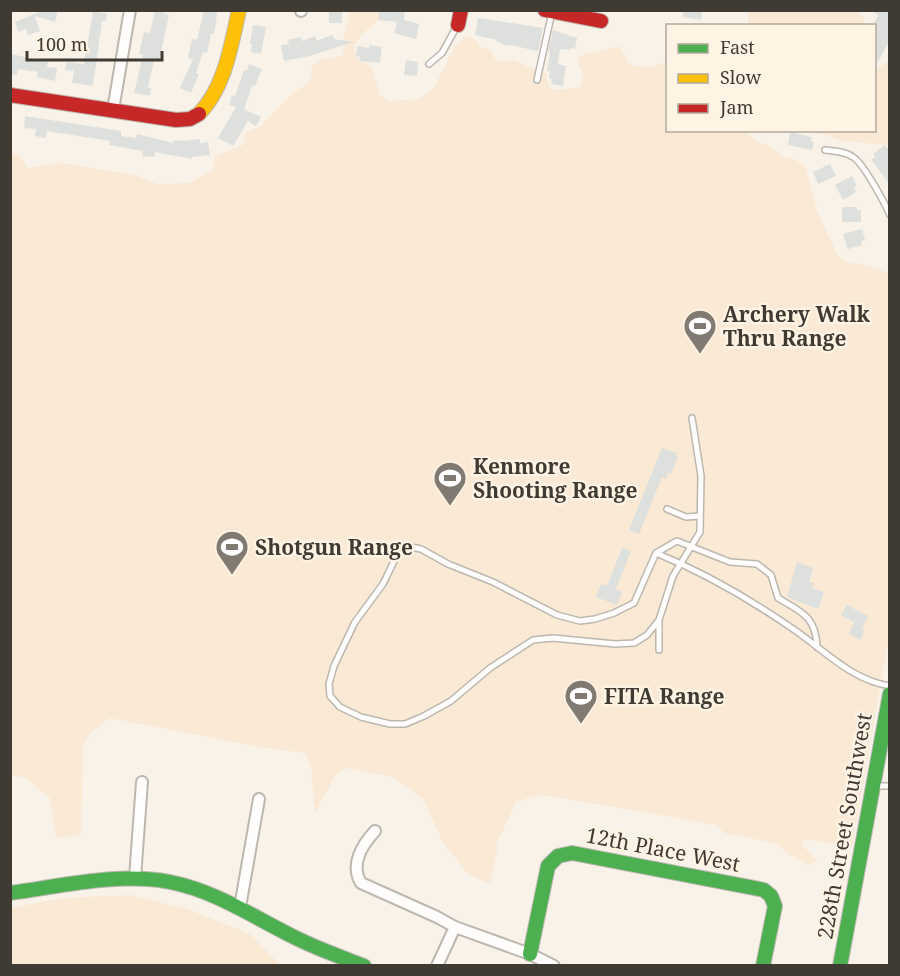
<svg xmlns="http://www.w3.org/2000/svg" width="900" height="976" font-family="'Noto Serif',serif">
<style>
.green{fill:#f9e9d5}
.building{fill:#dee0dd}
.lines{fill:none;stroke-linecap:round;stroke-linejoin:round}
.lane-casing{stroke:#bcb7af;stroke-width:8}
.street-casing{stroke:#bcb7af;stroke-width:14}
.fast-casing{stroke:#bcb7af;stroke-width:16}
.slow-casing{stroke:#bcb7af;stroke-width:16}
.jam-casing{stroke:#bcb7af;stroke-width:16}
.lane{stroke:#fefdfc;stroke-width:5}
.street{stroke:#fefdfc;stroke-width:10}
.fast{stroke:#4caf50;stroke-width:14}
.slow{stroke:#ffc107;stroke-width:14}
.jam{stroke:#c62828;stroke-width:14}
.labels{text-anchor:middle;dominant-baseline:central;stroke-width:5;stroke-linejoin:round;paint-order:stroke}
.poi-label{font-size:21px;font-weight:bold;fill:#3f3a32;stroke:#fff3e3;text-anchor:start}
.street-label{font-size:21px;fill:#3f3a32;stroke:#fff3e3}
</style>
<rect width="100%" height="100%" fill="#f9f2e9"/>
<!-- green -->
<path class="green" d="M350,11H387C381,22 367,27 359,38C348,51 358,63 372,67L380,96L389,101L420,99L433,89L456,45L464,37C473,37 478,40 481,48C492,48 491,54 497,61L505,62L512,60L546,74L550,90C561,89 571,89 581,87L583,75L578,63L581,55L620,46L629,65C642,67 658,70 667,59L668,130L751,131L749,134L758,142L770,146L783,157L795,159L806,168L817,211L838,256L850,263L862,264L889,273V636L852,847L804,839L802,845L818,861L808,865L787,853L775,843L724,833L717,825L556,797L537,795L516,802L496,845L497,851L490,884L468,874L456,859L443,842L423,799L393,777L346,768L335,776L315,813L311,766L305,753L258,747L110,718L90,733L83,747L81,835L56,838L50,798L25,778L11,775V154L18,155L28,168L62,163L135,175L157,184L190,183L213,169L215,156L243,145L246,132L261,126L293,93L310,82L313,65L323,59L343,56L344,35Z
M748,11H857L865,18L863,25H748Z
M889,60V145L842,141L826,135L803,131L874,130L875,68L878,69Z
M131,895L187,909L250,934L280,965H11V908L62,898Z"/>
<!-- building -->
<path class="building" d="M44,10H58L55,22L35,16L40,31L28,35L26,29L18,32L15,22Z
M155,10H165L164,14L169,15L159,62L154,61L151,73L148,88H151L150,95H147L134,93L143,55L139,54L144,32L150,33Z
M204,10L217,12L216,22L214,34H211L207,53L203,52L196,73L199,74L191,93L180,88L193,59L188,58L192,39L197,40Z
M329,10H342V23H329Z
M379,10H405L404,20L419,24L416,39L394,33L397,22L378,20Z
M683,10H702L701,20L683,17Z
M873,10H890V40L874,69V23L878,16Z
M93,11L107,14L106,21H102L93,86L72,83L74,71L65,70L67,62L84,64Z
M478,18L543,28L538,51L510,45L507,46L496,41L497,40L475,35Z
M253,25L266,27L261,54L251,52L252,44H250Z
M553,30L577,38L575,49L570,48V50L560,49L558,64L566,66L563,86L551,84L552,79H549L550,71H547L550,53L548,52Z
M332,35L334,39L353,42L310,56L284,61L281,45L289,44L288,40L301,37L302,41L315,36L317,41Z
M369,45L382,47L380,63L359,61L360,57L356,56L357,46L369,48Z
M11,54L48,62L47,67L57,68L55,81L37,77L38,72L18,69L17,75L10,74Z
M406,60L418,62L417,76L404,75Z
M249,64L262,69L255,86L252,85L244,109L261,117L256,126L248,121L233,146L218,138L236,107L229,105L232,95L235,96L244,70L247,71Z
M25,116L121,131V136L136,138L137,134L173,143L174,140L182,141L200,139V143L208,142L210,155L192,157V159L155,152L154,157L142,156L143,151L109,145L110,141L47,131L46,138L35,136L36,129L24,128Z
M790,132L812,137L811,141L814,142L812,150L788,145Z
M885,145L890,152V185L871,159L875,157L873,154Z
M830,164L836,176L818,184L813,172Z
M852,176L857,186L854,188L856,192L843,200L835,185Z
M842,207H857V210H861V222H842Z
M862,229L865,240L861,241L862,245L848,249L843,234Z
M662,448L677,453L676,456H678L671,474L668,473L666,479L662,477L639,534L629,530Z
M622,548L631,551L616,589L622,592L617,605L596,597L601,584L607,586Z
M797,562L813,568L809,582L814,583L812,588L824,592L818,609L787,597Z
M847,605L868,616L862,628L865,630L860,640L849,634L854,622L841,615Z"/>
<g class="lines">
<!-- lane casing -->
<g class="lane-casing">
<path id="lane" d="M429,64L442,53L457,26
M537,80L552,12
M825,150C834,151 845,151 853,157C864,164 884,202 890,215
M667,509L686,517L700,516
M656,553C705,573 753,601 796,631C826,652 852,680 890,686
M659,620L647,635L634,643L615,644L553,638L533,640L490,668L451,701L424,716L405,724H390L361,717L340,707L330,696L329,684L334,666L355,622L383,584L397,555L403,549L411,547L421,549L448,564L493,582L557,615L580,621L595,619L614,613L634,603L656,553L677,541L730,562L757,564L771,575L778,598C801,612 816,616 817,647
M659,650V620L673,576L700,532L701,476L692,418
M875,786H890"/>
</g>
<!-- street casing -->
<g class="street-casing">
<path id="street" d="M301,10V11
M113,110L130,10
M375,831C362,845 350,865 361,883L437,917L455,927L530,954L554,966
M135,878L142,782
M240,907L259,799
M437,966L455,927"/>
</g>
<!-- fast casing -->
<g class="fast-casing">
<path id="fast" d="M10,893C62,886 118,872 170,882C216,891 255,918 296,938C318,949 341,957 364,966
M530,954L548,866L558,856L572,853L764,890L771,896L775,906L763,966
M840,966L890,694"/>
</g>
<!-- slow casing -->
<g class="slow-casing">
<path id="slow" d="M199,114C225,87 231,46 239,10"/>
</g>
<!-- jam casing -->
<g class="jam-casing">
<path id="jam" d="M545,10L601,21
M458,25L461,10
M10,95L176,120L190,119L199,114"/>
</g>
<!-- lane -->
<use href="#lane" class="lane"/>
<!-- street -->
<use href="#street" class="street"/>
<!-- fast -->
<use href="#fast" class="fast"/>
<!-- slow -->
<use href="#slow" class="slow"/>
<!-- jam -->
<use href="#jam" class="jam"/>
</g>
<!-- icons -->
<defs>
<g id="stadium-pin" transform="scale(1.725)"><path d="M0 17L-7.5 6A9.5 9.5 0 1 1 7.5 6Z" fill="#807a72" stroke="#fff3e3"/><path d="M0-5a6.5 5 0 1 0 0 10a6.5 5 0 1 0 0-10ZM-3.5-1.8h7v3.6h-7Z" fill="#fff"/></g>
</defs>
<g fill-rule="evenodd">
<use href="#stadium-pin" x="700" y="326"/>
<use href="#stadium-pin" x="450" y="478"/>
<use href="#stadium-pin" x="232" y="547"/>
<use href="#stadium-pin" x="581" y="696"/>
</g>
<g class="labels">
<!-- poi labels -->
<g class="poi-label">
<text x="723" y="314">Archery Walk<tspan x="723" dy="24">Thru Range</tspan></text>
<text x="473" y="466">Kenmore<tspan x="473" dy="24">Shooting Range</tspan></text>
<text x="255" y="547">Shotgun Range</text>
<text x="604" y="696">FITA Range</text>
</g>
<!-- street labels -->
<g class="street-label">
<text transform="translate(844 826) rotate(-80)">228th Street Southwest</text>
<text transform="translate(663 849) rotate(11)">12th Place West</text>
</g>
</g>
<!-- border -->
<rect width="900" height="976" fill="none" stroke="#3f3a32" stroke-width="24"/>
<!-- legend -->
<rect x="666" y="24" width="210" height="108" fill="#fff3e3" stroke="#b2a99c" stroke-width="1.5"/>
<rect x="678" y="44" width="30" height="9" fill="#4caf50" stroke="#b2a99c" stroke-width="1.5"/>
<text x="720" y="54" font-size="18" fill="#3f3a32">Fast</text>
<rect x="678" y="74" width="30" height="9" fill="#ffc107" stroke="#b2a99c" stroke-width="1.5"/>
<text x="720" y="84" font-size="18" fill="#3f3a32">Slow</text>
<rect x="678" y="104" width="30" height="9" fill="#c62828" stroke="#b2a99c" stroke-width="1.5"/>
<text x="720" y="114" font-size="18" fill="#3f3a32">Jam</text>
<!-- scale -->
<path d="M27 51v9h135v-9" fill="none" stroke="#3f3a32" stroke-width="3"/>
<text x="36" y="51" font-size="18" fill="#3f3a32" stroke="#fff3e3" stroke-width="4.5" paint-order="stroke">100 m</text>
</svg>
